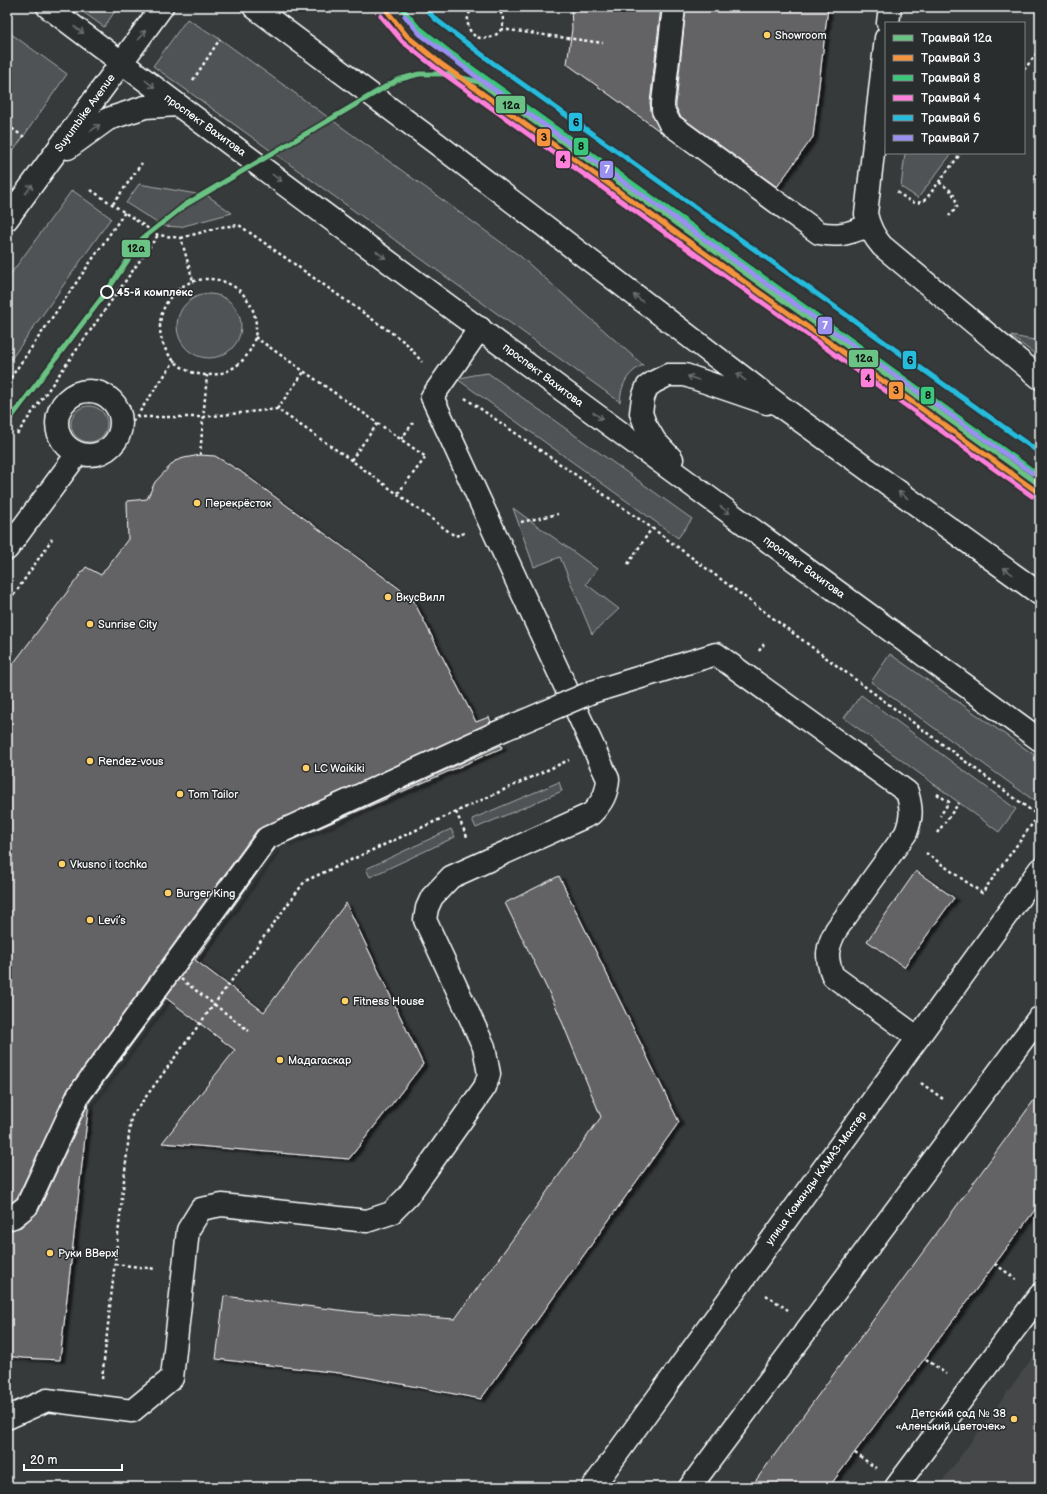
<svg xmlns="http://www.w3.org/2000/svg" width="1047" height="1494" font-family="'Balsamiq Sans',sans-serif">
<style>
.built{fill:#444748}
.green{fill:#505354;stroke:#a8a9aa}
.building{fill:#636465;stroke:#fff;filter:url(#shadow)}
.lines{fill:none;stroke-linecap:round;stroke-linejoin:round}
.minor-casing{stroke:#fff;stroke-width:25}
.major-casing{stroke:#fff;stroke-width:25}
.path{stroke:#fff;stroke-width:2.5;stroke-dasharray:3 3;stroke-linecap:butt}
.minor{stroke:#2a2d2e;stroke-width:22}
.major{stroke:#2a2d2e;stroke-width:22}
.minor-bridge-casing{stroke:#fff;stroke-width:25;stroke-linecap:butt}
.path-bridge{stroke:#fff;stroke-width:2.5;stroke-dasharray:3 3;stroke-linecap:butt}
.minor-bridge{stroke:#2a2d2e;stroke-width:22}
.tram-1-casing{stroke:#2a2d2e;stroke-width:8}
.tram-2-casing{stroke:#2a2d2e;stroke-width:8}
.tram-3-casing{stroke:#2a2d2e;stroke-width:8}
.tram-4-casing{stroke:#2a2d2e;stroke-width:8}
.tram-5-casing{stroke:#2a2d2e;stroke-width:8}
.tram-6-casing{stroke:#2a2d2e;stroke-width:8}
.tram-1{stroke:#6ac384;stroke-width:5}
.tram-2{stroke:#f5943e;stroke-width:5}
.tram-3{stroke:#3ac67b;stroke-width:5}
.tram-4{stroke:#ff80da;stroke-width:5}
.tram-5{stroke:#26bcdd;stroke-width:5}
.tram-6{stroke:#9990ef;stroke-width:5}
.oneway{stroke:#6a6c6d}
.poi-dot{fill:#ffd166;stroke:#2a2d2e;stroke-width:1.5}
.stop-dot{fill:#2a2d2e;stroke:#fff;stroke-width:2}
.labels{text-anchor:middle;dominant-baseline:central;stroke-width:3;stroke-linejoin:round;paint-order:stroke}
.poi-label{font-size:11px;fill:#fff;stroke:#2a2d2e;text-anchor:start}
.street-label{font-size:11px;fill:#fff;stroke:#2a2d2e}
.stop-label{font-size:11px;font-weight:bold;fill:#fff;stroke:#2a2d2e;text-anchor:start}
.line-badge{stroke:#2a2d2e;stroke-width:1.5}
.badge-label{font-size:11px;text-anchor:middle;font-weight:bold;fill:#fff}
.pale-badge-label{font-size:11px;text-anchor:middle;font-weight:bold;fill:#111}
</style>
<defs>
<filter id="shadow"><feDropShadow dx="4.5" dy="2.5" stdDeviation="1" flood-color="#0009"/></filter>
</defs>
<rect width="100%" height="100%" fill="#373a3b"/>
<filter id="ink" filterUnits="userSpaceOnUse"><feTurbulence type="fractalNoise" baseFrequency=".025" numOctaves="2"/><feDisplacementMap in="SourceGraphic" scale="8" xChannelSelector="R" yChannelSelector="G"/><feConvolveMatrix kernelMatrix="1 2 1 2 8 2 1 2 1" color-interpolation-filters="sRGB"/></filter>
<g filter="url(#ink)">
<!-- built -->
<path class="built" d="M1038,1350L1040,1351V1487H938Z"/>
<!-- green -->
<path class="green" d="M76,7H118L104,27Z
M187,19L220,39L520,256L643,365C627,373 621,385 620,402L153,66Z
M7,31L67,74L7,160Z
M905,153H952L918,198L901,187Z
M139,184L208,196L232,213L180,227L162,226L126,203Z
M72,190L111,218L7,365V279Z
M177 326a32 32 0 1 1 64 0a32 32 0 1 1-64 0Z
M1011,336L1040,341V358Z
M488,373L692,519L678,538L457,379L473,375Z
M71 424a18 18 0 1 1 36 0a18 18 0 1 1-36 0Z
M513,508L597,569L586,584L619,609L592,634L560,557L534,567Z
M890,654L1040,759V805L871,682Z
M861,695L1016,809L999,832L844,718Z
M559,782L562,791L476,828L472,819Z
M451,829L455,837L370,877L366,869Z"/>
<!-- building -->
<path class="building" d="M571,7H661L650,103L652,115L661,132L567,64L572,29Z
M686,7H828L813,137L777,187L680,116L676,107V104Z
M200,455L215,456L240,471L412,598L476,722L489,717L491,722L262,827L257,830L68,1089L17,1198L7,1206V672L86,567L101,575L128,539L127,501L147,499L155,482L175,461L184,458Z
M501,745L502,748L285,843Z
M275,848L195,960L264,1012L346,903L423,1064L349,1159L162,1143L235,1050L166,998L89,1102L60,1360L22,1358L7,1356V1231L21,1227L38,1212L89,1102Z
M916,871L954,898L904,967L867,941Z
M559,876L679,1122L481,1399L348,1374L216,1359L224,1296L355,1312L455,1319L601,1117L556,1007L505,903Z
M1040,1092V1203L995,1264L829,1487H751Z"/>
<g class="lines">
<!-- minor casing -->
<g class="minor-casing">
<path id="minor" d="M674,7L663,103V110L670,124L819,233C840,237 849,233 868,226
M888,23L890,7
M886,38L866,214C869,227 873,236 882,246L1040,378
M57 423a32 32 0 1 1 64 0a32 32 0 1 1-64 0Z
M7,549L78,453
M592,692L716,654L907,792C912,809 912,817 906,833L836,930C827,947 825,957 833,976L918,1038
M7,1219L13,1217L27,1206L78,1096L267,838L496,733
M7,1418L47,1400L132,1411L172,1378L188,1230L201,1209L222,1205L367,1221L391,1213L407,1197L485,1087L489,1074L484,1047L425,920L427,908L432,897L451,877L591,814C602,803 607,794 608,779L432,397L480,328
M593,1487L1040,869
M690,1487L1038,1019H1040
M896,1487L1040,1295"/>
</g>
<!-- major casing -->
<g class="major-casing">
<path id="major" d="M48,7C376,255 708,497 1040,740
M254,7L436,143L783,408L1040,594
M68,148L108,119L145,107L178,105
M7,219L162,7
M672,459L655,441L645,424L641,413L643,398L647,387L654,382L668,375H685L767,403"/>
</g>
<!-- path -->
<path class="path" d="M465,7L470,11
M474,7C469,12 467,17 468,24C472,52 520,35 497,7
M501,29L603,43
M1024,70L1040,49
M193,80L220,39
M7,125L24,137
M939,182C950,190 955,192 957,207L949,216
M91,190L158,235L181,238L193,281
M897,192C908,199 914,208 926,199L961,153
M113,204L142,163
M181,238L221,227L239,225L406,343L422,362
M160 327a48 48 0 1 1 96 0a48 48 0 1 1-96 0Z
M255,337L426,457L398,493
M7,383L125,212
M465,398L652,528L1040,817
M277,409L304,372
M137,417H203L277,409L351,460L455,536L465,533
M17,434L158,235
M401,439L413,423
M200,455L207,375
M351,460L378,423
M106,461L175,360
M521,522L558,514
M628,564L652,528
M7,605L52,539
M759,651L764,644
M937,794L949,802L940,816
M456,812L468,839
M937,833L959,803
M926,853L982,893L1038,816
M921,1083L943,1099
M115,1264L156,1269
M995,1264L1016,1279
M766,1295L788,1310
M926,1359L946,1374
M102,1379L131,1117L305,881L569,760
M855,1453L876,1468"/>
<!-- minor -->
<use href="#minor" class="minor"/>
<!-- major -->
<use href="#major" class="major"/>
<!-- minor-bridge casing -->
<g class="minor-bridge-casing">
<path id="minor-bridge" d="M496,733L592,692"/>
</g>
<!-- path-bridge -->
<path class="path-bridge" d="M181,979L249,1031"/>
<!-- minor-bridge -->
<use href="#minor-bridge" class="minor-bridge"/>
<!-- tram-1 casing -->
<g class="tram-1-casing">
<path id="tram-1" d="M7,423L107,291L142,239L185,205L397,80L419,74H446L479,82L1040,485"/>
</g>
<!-- tram-2 casing -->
<g class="tram-2-casing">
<path id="tram-2" d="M387,11L407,36L440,63L1036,491"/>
</g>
<!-- tram-3 casing -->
<g class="tram-3-casing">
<path id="tram-3" d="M401,7L417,26L448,51L1040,476"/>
</g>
<!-- tram-4 casing -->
<g class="tram-4-casing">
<path id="tram-4" d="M381,16L402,41L436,68L1032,496"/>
</g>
<!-- tram-5 casing -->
<g class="tram-5-casing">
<path id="tram-5" d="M425,7L434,18L493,63L1040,453"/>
</g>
<!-- tram-6 casing -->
<g class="tram-6-casing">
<path id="tram-6" d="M405,16L420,34L481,80L1032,473"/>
</g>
<!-- tram-1 -->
<use href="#tram-1" class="tram-1"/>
<!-- tram-2 -->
<use href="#tram-2" class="tram-2"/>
<!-- tram-3 -->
<use href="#tram-3" class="tram-3"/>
<!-- tram-4 -->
<use href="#tram-4" class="tram-4"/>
<!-- tram-5 -->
<use href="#tram-5" class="tram-5"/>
<!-- tram-6 -->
<use href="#tram-6" class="tram-6"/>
</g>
<!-- one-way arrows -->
<defs><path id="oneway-shaft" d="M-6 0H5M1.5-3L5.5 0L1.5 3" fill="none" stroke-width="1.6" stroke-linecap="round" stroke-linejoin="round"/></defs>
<g class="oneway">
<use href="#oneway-shaft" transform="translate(79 30) rotate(37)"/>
<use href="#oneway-shaft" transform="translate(142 35) rotate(-54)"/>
<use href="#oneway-shaft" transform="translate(150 84) rotate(37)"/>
<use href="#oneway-shaft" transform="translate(95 128) rotate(-35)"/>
<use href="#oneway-shaft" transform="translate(277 178) rotate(37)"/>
<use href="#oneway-shaft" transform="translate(29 189) rotate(-53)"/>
<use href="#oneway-shaft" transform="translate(381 255) rotate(37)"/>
<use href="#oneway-shaft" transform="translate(638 298) rotate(-143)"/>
<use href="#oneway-shaft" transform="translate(741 377) rotate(-143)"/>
<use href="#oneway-shaft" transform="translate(693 378) rotate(-161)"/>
<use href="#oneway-shaft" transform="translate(598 416) rotate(37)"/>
<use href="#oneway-shaft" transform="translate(903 495) rotate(-144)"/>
<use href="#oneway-shaft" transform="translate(725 510) rotate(36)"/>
<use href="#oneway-shaft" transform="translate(1008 571) rotate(-144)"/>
</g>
</g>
<!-- markers -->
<g class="poi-dot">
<circle cx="767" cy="35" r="4"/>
<circle cx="197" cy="503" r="4"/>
<circle cx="388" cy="597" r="4"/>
<circle cx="90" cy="624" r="4"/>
<circle cx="90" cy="761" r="4"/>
<circle cx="306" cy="768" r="4"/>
<circle cx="180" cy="794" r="4"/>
<circle cx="62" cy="864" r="4"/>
<circle cx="168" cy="893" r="4"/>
<circle cx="90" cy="920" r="4"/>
<circle cx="345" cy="1001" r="4"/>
<circle cx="280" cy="1060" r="4"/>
<circle cx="50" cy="1253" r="4"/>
<circle cx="1014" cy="1419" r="4"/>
</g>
<circle class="stop-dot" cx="107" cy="292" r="6"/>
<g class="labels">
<!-- poi labels -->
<g class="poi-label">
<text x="775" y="35">Showroom</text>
<text x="205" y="503">Перекрёсток</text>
<text x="396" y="597">ВкусВилл</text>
<text x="98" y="624">Sunrise City</text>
<text x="98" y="761">Rendez-vous</text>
<text x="314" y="768">LC Waikiki</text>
<text x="188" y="794">Tom Tailor</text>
<text x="70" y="864">Vkusno i tochka</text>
<text x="176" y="893">Burger King</text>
<text x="98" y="920">Levi’s</text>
<text x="353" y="1001">Fitness House</text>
<text x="288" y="1060">Мадагаскар</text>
<text x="58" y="1253">Руки ВВерх!</text>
<text x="1006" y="1413" text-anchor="end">Детский сад № 38<tspan x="1006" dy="13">«Аленький цветочек»</tspan></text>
</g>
<!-- street labels -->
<g class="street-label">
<text transform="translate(85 113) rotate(-54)">Suyumbike Avenue</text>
<text transform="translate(205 125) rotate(36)">проспект Вахитова</text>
<text transform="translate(543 375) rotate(37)">проспект Вахитова</text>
<text transform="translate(804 567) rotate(36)">проспект Вахитова</text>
<text transform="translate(816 1178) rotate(-54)">улица Команды КАМАЗ-Мастер</text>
</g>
<!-- stop labels -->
<g class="stop-label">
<text x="117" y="292">45-й комплекс</text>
</g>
</g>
<g class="line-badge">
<rect x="495" y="95" width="31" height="19" rx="4" fill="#6ac384"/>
<rect x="568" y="112" width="15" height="20" rx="4" fill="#26bcdd"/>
<rect x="536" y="128" width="15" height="19" rx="4" fill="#f5943e"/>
<rect x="573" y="137" width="16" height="19" rx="4" fill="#3ac67b"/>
<rect x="555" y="150" width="16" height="19" rx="4" fill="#ff80da"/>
<rect x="599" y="160" width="15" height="19" rx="4" fill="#9990ef"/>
<rect x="121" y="239" width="30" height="19" rx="4" fill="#6ac384"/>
<rect x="817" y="316" width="16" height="19" rx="4" fill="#9990ef"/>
<rect x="848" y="349" width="31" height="19" rx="4" fill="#6ac384"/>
<rect x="902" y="350" width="15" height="20" rx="4" fill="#26bcdd"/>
<rect x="860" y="368" width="15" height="20" rx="4" fill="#ff80da"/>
<rect x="888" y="381" width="16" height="19" rx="4" fill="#f5943e"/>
<rect x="920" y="386" width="15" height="19" rx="4" fill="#3ac67b"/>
</g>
<g class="badge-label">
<text x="607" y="173">7</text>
<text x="825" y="329">7</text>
</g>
<g class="pale-badge-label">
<text x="511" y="109">12а</text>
<text x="576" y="126">6</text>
<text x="544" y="141">3</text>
<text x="581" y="150">8</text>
<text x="563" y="163">4</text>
<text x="136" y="252">12а</text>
<text x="864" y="362">12а</text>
<text x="910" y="364">6</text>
<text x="868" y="382">4</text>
<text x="896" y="394">3</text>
<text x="928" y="399">8</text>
</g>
<!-- margin -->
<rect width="1047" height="1494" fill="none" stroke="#2a2d2e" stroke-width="24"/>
<rect x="12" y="12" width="1023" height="1470" fill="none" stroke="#fff" stroke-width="1.5" filter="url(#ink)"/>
<!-- legend -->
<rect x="885" y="22" width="140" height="132" fill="#2a2d2e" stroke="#7f8182"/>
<rect x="893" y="35" width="20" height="6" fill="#6ac384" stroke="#7f8182"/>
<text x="921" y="42" font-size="12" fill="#ffffff">Трамвай 12а</text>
<rect x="893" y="55" width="20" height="6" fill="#f5943e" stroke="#7f8182"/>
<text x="921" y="62" font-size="12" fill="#ffffff">Трамвай 3</text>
<rect x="893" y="75" width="20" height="6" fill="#3ac67b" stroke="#7f8182"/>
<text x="921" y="82" font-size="12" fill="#ffffff">Трамвай 8</text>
<rect x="893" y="95" width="20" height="6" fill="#ff80da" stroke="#7f8182"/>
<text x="921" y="102" font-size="12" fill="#ffffff">Трамвай 4</text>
<rect x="893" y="115" width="20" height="6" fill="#26bcdd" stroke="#7f8182"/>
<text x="921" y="122" font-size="12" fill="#ffffff">Трамвай 6</text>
<rect x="893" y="135" width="20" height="6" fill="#9990ef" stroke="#7f8182"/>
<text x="921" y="142" font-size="12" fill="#ffffff">Трамвай 7</text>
<!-- scale -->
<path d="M24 1464v6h98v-6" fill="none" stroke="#ffffff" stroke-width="2"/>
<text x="30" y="1464" font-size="12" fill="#ffffff" stroke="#2a2d2e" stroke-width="3" paint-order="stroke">20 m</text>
</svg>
